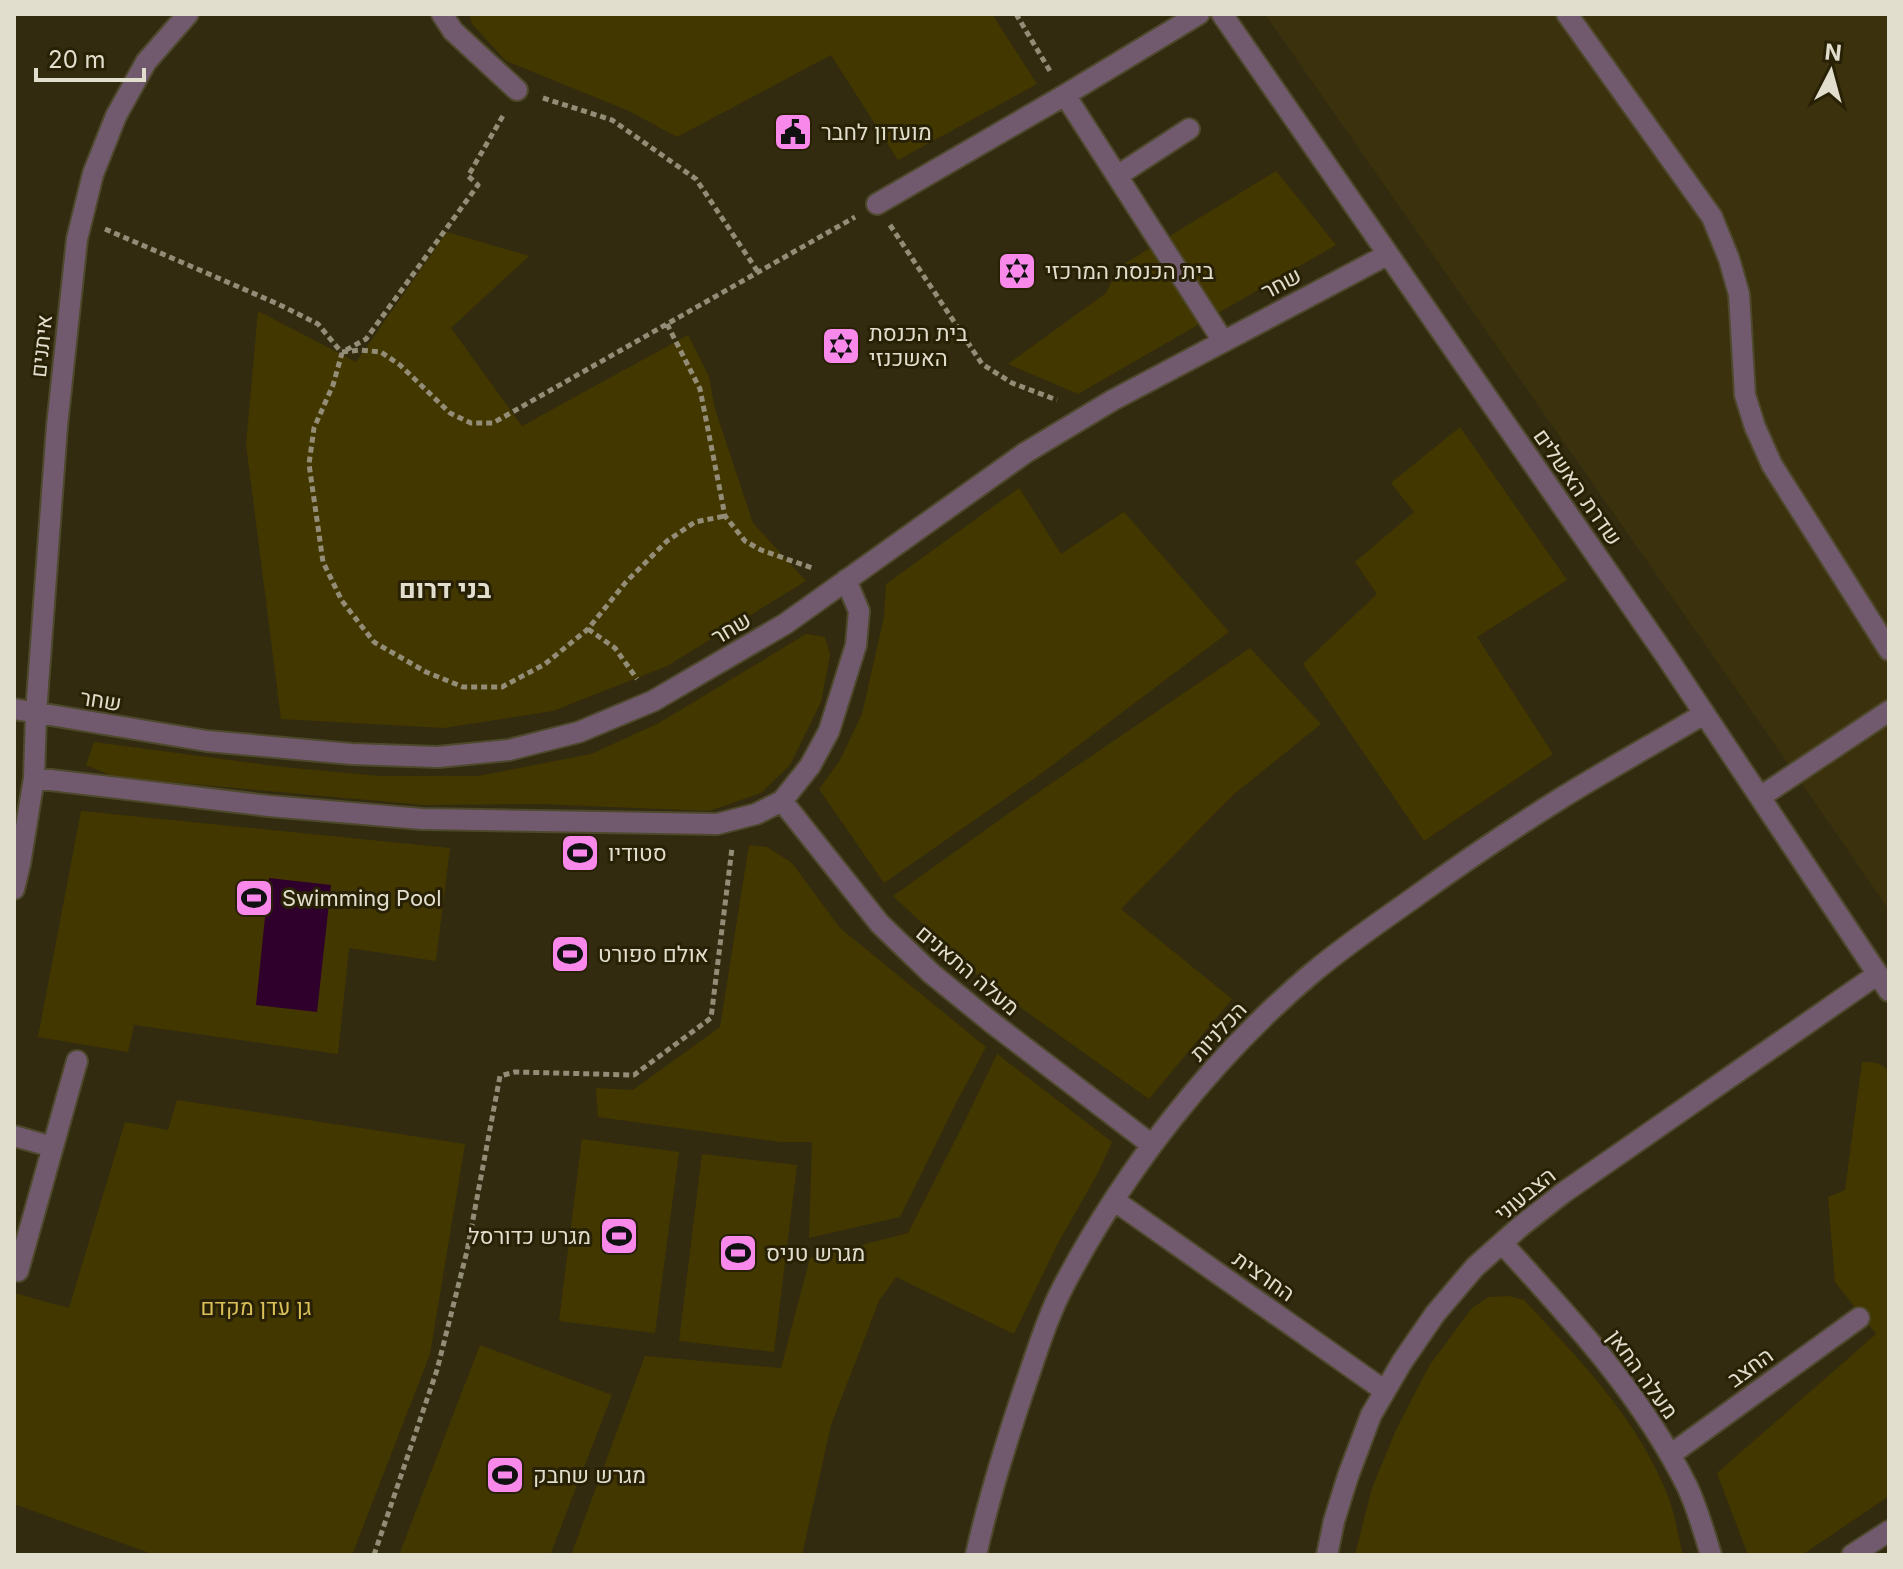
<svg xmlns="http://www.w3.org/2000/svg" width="1903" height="1569" font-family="Inter,Heebo,sans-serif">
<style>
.built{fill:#3b320d}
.green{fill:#433700}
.water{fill:#30002c}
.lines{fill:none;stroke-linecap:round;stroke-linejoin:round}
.minor-casing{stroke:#4e482d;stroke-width:24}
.path{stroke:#938d77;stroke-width:5;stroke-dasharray:6 4;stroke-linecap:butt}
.minor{stroke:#725a6e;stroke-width:20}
.labels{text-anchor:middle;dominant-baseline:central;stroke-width:6;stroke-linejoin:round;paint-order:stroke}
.poi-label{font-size:22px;fill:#e2decd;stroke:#282105;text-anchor:start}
.street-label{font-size:22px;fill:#e2decd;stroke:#282105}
.park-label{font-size:22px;fill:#dac059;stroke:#282105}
.quarter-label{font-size:26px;font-weight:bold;fill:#e2decd;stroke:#282105}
</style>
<rect width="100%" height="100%" fill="#322b0f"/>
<!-- built -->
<path class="built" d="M1265,14H1889V910L1776,746Z"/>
<!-- green -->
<path class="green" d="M469,14H992L1037,84L898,160L831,55L677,137L629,111L506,61L472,24Z
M1276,171L1336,245L1078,394L1008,364L1106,293L1119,267Z
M447,232L529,256L451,328L522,426L688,335L709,377L715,409L753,523L806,581L667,666L553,711L444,728L281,719L246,444L258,311L356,362Z
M1460,427L1567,580L1477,637L1553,754L1424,841L1303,664L1377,594L1355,562L1414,512L1391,483Z
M1019,488L1061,554L1124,512L1229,632L1035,778L884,883L819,789L839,762L862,714L884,617L886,584Z
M806,634L825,637L830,655L821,702L790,765L761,793L709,811L541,804L423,805L114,777L86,765L94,742L283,767L380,776H478L591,754L659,723Z
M1250,648L1321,724L1233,795L1121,909L1232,999L1149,1099L986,983L893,896L1043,789Z
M81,811L450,848L436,961L349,948L338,1054L134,1025L128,1052L38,1037Z
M749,845L767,847L792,863L840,928L986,1047L956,1103L900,1217L809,1238L812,1142H780L598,1117L596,1088L633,1090L720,1027Z
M997,1054L1112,1142L1099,1171L1058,1243L1014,1334L896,1277L879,1301L831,1425L802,1555H571L645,1356L781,1368L810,1258L908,1233L964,1123Z
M1862,1062C1873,1062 1882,1062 1889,1072V1496L1802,1555H1748L1717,1473L1876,1334L1835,1282L1828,1197L1845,1190Z
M177,1100L465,1144L430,1354L352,1555H155L14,1504V1293L69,1308L125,1122L168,1130Z
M582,1139L679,1152L655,1333L559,1321Z
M702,1154L797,1165L774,1352L679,1341Z
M1509,1296L1524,1300C1579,1359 1638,1419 1668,1496C1675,1514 1678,1536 1683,1555H1355L1372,1488L1396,1430L1429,1366L1472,1308L1489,1297Z
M480,1345L612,1395L550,1555H399Z"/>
<!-- water -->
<path class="water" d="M269,878L331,885L317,1012L256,1005Z"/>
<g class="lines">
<!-- minor casing -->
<g class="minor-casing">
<path id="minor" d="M442,14L453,31L517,90
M1222,14L1666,656L1889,991
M1567,14L1712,217L1729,259L1739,294L1745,395L1755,427L1772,465L1889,650
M1065,95L1223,341
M1117,176L1189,129
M877,204L1065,95L1199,14
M14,709L207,741L352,754L438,757L509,750L579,732L653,701L785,624L1025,453L1113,400L1387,255
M34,778L269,806L422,819L717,824L756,814L782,801L810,766L829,731L856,645L859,611L846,580
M1760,797L1889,711
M782,801L880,924L932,974L991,1022L1152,1145
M14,889L20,864L34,778L36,713L57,426L77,239L93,174L116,116L146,62L188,14
M14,1136L53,1147
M1115,1201L1385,1391
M1502,1243C1572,1320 1640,1392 1687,1486C1697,1507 1704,1532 1711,1555
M18,1271L77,1061
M1670,1455L1859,1318
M976,1555C988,1500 1005,1446 1023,1392C1035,1358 1047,1317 1064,1285C1125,1169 1211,1059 1311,974C1342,948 1375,925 1408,902C1459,865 1510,830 1563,797C1610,768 1657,742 1704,714
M1327,1555L1334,1521L1348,1476L1371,1415L1402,1362L1435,1314L1475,1267L1521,1226L1563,1193L1878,974
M1852,1555L1889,1531"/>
</g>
<!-- path -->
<path class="path" d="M1016,14L1050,71
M543,98L612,120L696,179L758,272
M890,225L982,364L1012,383L1057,400
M105,229L278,304L318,324L342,353L333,385L314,428L309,464L323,562L342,601L374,642L426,672L463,687H502L545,664L588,629L626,582L667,541L695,522L725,516
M667,324L700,389L725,516L745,541L761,550L815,569
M346,350L366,339L478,185L468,176L504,114
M342,352L360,350L381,352L400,365L450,413L471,423H493L855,217
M588,629L615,648L637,679
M374,1555L437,1370L467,1251L500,1076L515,1072L634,1075L711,1018L732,848"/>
<!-- minor -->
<use href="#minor" class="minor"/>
</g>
<!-- icons -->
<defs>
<g id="civic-square" transform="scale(2)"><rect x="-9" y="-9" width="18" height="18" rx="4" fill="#f888ea" stroke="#282105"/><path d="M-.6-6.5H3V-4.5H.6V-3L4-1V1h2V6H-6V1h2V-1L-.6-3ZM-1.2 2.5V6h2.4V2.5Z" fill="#111"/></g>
<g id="synagogue-square" transform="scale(2)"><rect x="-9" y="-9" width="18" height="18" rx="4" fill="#f888ea" stroke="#282105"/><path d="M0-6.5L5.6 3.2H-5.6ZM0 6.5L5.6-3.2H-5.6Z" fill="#111"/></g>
<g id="stadium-square" transform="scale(2)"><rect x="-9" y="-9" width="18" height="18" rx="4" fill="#f888ea" stroke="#282105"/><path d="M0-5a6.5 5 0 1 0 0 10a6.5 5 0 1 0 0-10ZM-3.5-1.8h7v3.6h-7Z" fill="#111"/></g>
</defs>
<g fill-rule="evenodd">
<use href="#civic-square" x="793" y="132"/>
<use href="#synagogue-square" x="1017" y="271"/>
<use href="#synagogue-square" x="841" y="346"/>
<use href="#stadium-square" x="580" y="853"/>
<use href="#stadium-square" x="254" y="898"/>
<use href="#stadium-square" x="570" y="954"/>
<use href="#stadium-square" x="619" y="1236"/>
<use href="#stadium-square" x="738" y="1253"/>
<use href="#stadium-square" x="505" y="1475"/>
</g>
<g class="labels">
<!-- poi labels -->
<g class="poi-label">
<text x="821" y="132">מועדון לחבר</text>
<text x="1045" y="271">בית הכנסת המרכזי</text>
<text x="869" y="333">בית הכנסת<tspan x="869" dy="25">האשכנזי</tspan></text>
<text x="608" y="853">סטודיו</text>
<text x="282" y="898">Swimming Pool</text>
<text x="598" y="954">אולם ספורט</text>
<text x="591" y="1236" text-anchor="end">מגרש כדורסל</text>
<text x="766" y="1253">מגרש טניס</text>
<text x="533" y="1475">מגרש שחבק</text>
</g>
<!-- street labels -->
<g class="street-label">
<text transform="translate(1281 283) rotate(-28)">שחר</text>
<text transform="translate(41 346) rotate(-84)">איתנים</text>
<text transform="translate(1578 487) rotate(55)">שדרת האשלים</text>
<text transform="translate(731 628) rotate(-31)">שחר</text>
<text transform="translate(101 700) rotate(9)">שחר</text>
<text transform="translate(968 970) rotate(40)">מעלה התאנים</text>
<text transform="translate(1218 1031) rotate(-47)">הכלניות</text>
<text transform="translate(1525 1194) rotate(-39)">הצבעוני</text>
<text transform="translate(1264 1276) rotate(35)">החרצית</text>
<text transform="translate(1750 1367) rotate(-36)">החצב</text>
<text transform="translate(1643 1374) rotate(54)">מעלה החאן</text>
</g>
<!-- park labels -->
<g class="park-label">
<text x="256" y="1307">גן עדן מקדם</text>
</g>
<!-- quarter labels -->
<g class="quarter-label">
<text x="445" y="588">בני דרום</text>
</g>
</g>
<!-- border -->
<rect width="1903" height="1569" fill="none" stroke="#e2decd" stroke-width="32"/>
<!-- north arrow -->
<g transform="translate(1831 72) rotate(6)" stroke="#282105" stroke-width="6" paint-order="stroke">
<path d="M0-6L14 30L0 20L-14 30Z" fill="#e2decd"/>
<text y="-12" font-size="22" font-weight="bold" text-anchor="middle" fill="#e2decd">N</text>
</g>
<!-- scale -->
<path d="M36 68v12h108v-12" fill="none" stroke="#e2decd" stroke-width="4"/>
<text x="48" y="68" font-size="24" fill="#e2decd" stroke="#282105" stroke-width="6" paint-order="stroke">20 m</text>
</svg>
